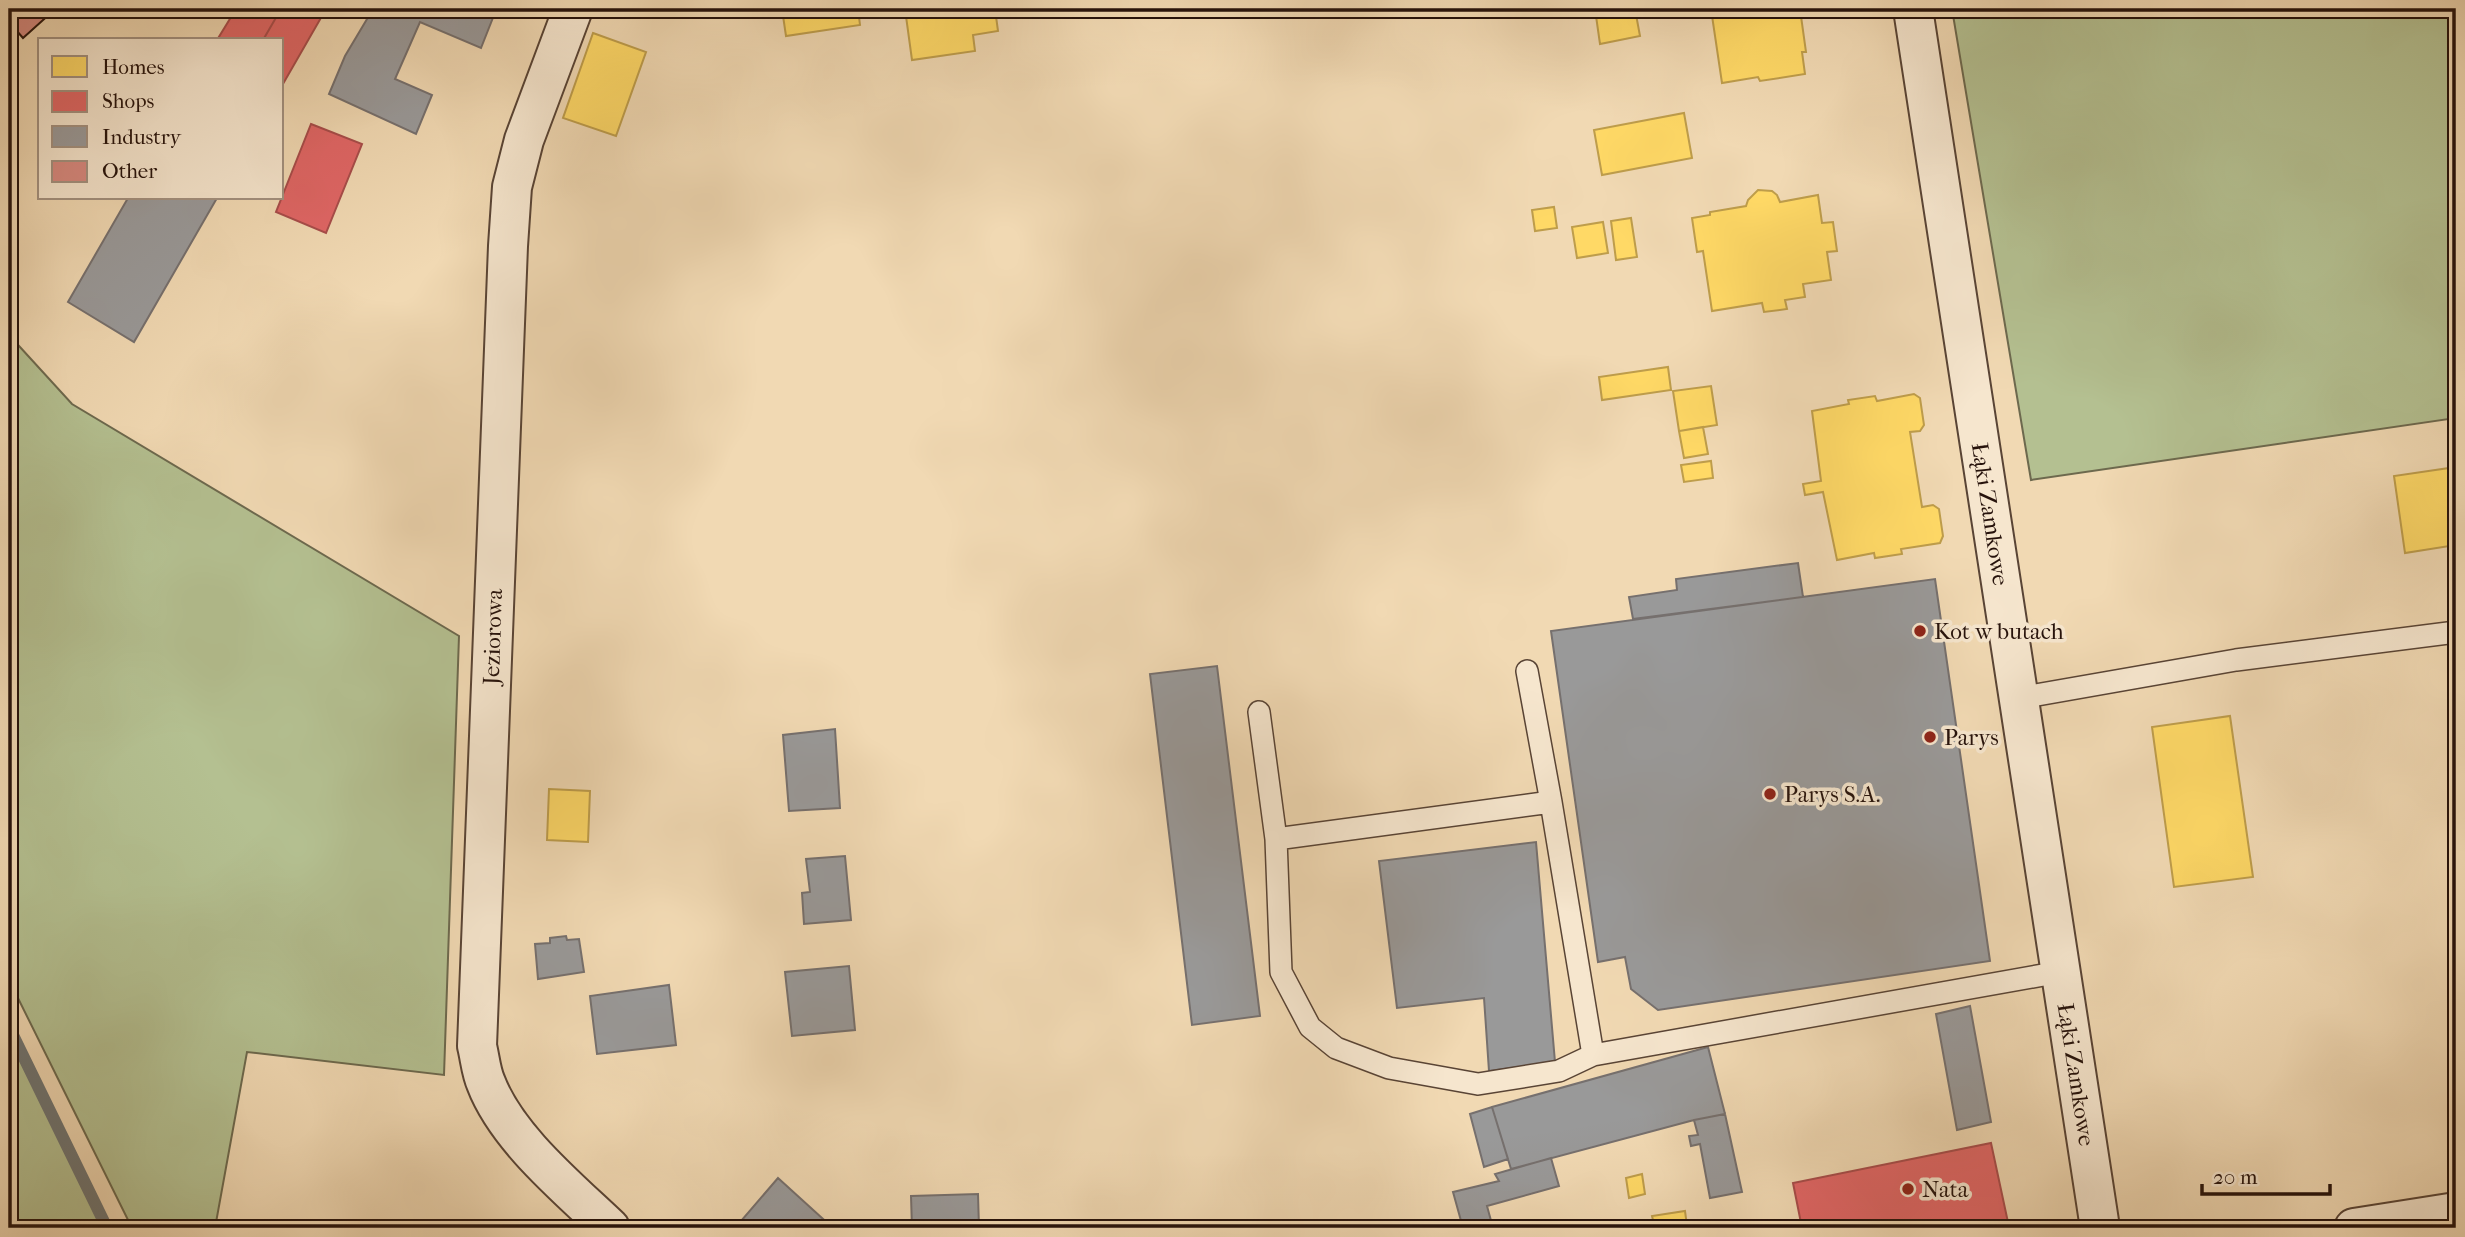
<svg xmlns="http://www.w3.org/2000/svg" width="2465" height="1237" font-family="'IM FELL French Canon',serif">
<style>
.green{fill:#b4c091;stroke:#6d694e;stroke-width:2}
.homes{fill:#ffd966;stroke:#be9d4b;stroke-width:2}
.shops{fill:#e06666;stroke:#a84d4b;stroke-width:2}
.industry{fill:#999;stroke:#76706e;stroke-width:2}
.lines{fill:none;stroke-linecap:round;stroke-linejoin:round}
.stream{stroke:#6f7573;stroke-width:12}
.building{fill:#d78980;stroke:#26120b;stroke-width:2}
.service-casing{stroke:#594435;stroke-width:24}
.minor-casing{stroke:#594435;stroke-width:42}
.tertiary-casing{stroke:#594435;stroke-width:42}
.service{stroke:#f6e6ce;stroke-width:21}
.minor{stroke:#f6e6ce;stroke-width:38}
.tertiary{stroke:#f6e6ce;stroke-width:38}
.poi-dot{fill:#8f2418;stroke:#f6e6ce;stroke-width:2.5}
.labels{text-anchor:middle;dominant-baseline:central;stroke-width:7;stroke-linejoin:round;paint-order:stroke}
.street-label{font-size:23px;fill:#26120b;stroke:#f6e6ce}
.poi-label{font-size:23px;fill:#26120b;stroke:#f6e6ce;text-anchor:start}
</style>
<rect width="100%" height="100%" fill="#f1d9b3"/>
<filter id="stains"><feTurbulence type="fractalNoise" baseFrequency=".00286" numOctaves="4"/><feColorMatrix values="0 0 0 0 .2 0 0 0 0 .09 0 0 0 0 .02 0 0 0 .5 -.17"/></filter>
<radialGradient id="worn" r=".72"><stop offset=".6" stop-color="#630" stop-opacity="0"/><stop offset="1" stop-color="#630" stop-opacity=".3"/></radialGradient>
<!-- green -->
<path class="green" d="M1952,9H2456V418L2031,480Z
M9,335L72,404L459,636L444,1075L247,1052L215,1228H132L9,980Z
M9,1027L107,1228H9Z"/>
<!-- homes -->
<path class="homes" d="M635,9H685L636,16Z
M782,9H858L860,25L786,36Z
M905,9H995L998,31L973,35L975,51L912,60Z
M1595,9H1635L1640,36L1600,44Z
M1711,9H1800L1806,52H1802L1805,74L1760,81L1758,77L1722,83Z
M593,33L646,52L616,136L563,118Z
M1684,113L1692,158L1602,175L1594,130Z
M1758,190L1772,191L1777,195L1780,202L1818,195L1822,223L1833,222L1837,251L1827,252L1831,280L1803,284L1805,297L1785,300L1787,309L1764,312L1762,303L1712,311L1703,251L1697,252L1692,218L1710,215V212L1746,206L1748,200Z
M1554,207L1557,228L1535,231L1532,210Z
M1631,218L1637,257L1616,260L1611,221Z
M1603,222L1608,253L1577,258L1572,227Z
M1668,367L1671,390L1602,400L1599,377Z
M1711,386L1717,425L1679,431L1673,391Z
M1914,394L1920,398L1924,425L1920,431L1910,432L1922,507L1933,505L1939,509L1943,536L1940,543L1901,549L1902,554L1875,558L1874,553L1837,560L1823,492L1805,495L1803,484L1821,481L1812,411L1849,404L1848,400L1875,396L1877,401Z
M1703,427L1708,454L1684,458L1679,431Z
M1711,461L1713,478L1684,482L1681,465Z
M2456,467V545L2405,553L2394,476Z
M2230,716L2253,877L2174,887L2152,727Z
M549,789L590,791L588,842L547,840Z
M1642,1174L1645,1194L1629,1198L1626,1178Z
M1685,1211L1687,1226L1655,1228L1652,1216Z"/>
<!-- shops -->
<path class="shops" d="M236,9H281L263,40H217Z
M281,9H326L283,84L282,40H263Z
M311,124L362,144L326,233L276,212Z
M1991,1143L2009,1227L1802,1228L1793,1183Z"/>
<!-- industry -->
<path class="industry" d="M373,9L496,10L481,48L420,22L395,79L432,95L416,134L329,94L345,56Z
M128,198H217L134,342L68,302Z
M1798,563L1803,597L1633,619L1629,597L1677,590L1676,579Z
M1935,579L1990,961L1658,1010L1631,989L1625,957L1598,962L1551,631Z
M1217,666L1260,1016L1192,1025L1150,674Z
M835,729L840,808L789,811L783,735Z
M1536,842L1555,1062L1489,1071L1484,998L1397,1008L1379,861Z
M845,856L851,920L804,924L802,893L810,892L806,859Z
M566,936L567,940L579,939L584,972L538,979L535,944L550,943V938Z
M849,966L855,1030L792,1036L785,972Z
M669,985L676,1045L597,1054L590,996Z
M1970,1006L1991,1122L1957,1130L1936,1014Z
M1708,1047L1725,1114L1694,1120L1511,1169L1492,1107Z
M1492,1107L1508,1159L1484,1167L1470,1114Z
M1725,1114L1742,1192L1710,1198L1700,1144L1691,1146L1689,1136L1698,1135L1694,1120Z
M1551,1158L1559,1186L1487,1206L1493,1228H1463L1453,1192L1499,1181L1495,1174Z
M778,1178L833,1228H735Z
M978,1194L979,1228H912L911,1196Z"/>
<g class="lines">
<!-- stream -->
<path class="stream" d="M9,1027L107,1228"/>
</g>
<!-- building -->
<path class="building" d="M9,9H49L52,12L23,38L9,22Z"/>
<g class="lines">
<!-- service casing -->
<g class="service-casing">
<path id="service" d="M1527,671L1551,802
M2019,698L2236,660L2456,632
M1259,712L1276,839
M1593,1055L1551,802L1276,839L1281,972L1310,1027L1336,1048L1389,1068L1478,1084L1559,1071L1593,1055L2060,972"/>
</g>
<!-- minor casing -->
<g class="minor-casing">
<path id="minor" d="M573,9L524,140L512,187L508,246L477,1046C480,1058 481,1072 486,1083C507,1138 568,1188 610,1228"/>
</g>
<!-- tertiary casing -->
<g class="tertiary-casing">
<g id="tertiary">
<path id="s1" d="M1913,9L2100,1228"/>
<path d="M2354,1228L2456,1212"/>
</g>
</g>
<!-- service -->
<use href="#service" class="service"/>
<!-- minor -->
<use href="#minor" class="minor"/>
<!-- tertiary -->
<use href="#tertiary" class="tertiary"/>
</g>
<!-- markers -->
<g class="poi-dot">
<circle cx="1920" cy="631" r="7"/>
<circle cx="1930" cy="737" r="7"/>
<circle cx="1770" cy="794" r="7"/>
<circle cx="1908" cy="1189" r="7"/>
</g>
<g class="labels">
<!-- street labels -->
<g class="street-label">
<text stroke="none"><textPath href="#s1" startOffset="511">Łąki Zamkowe</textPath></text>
<text transform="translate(493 637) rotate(-88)">Jeziorowa</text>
<text stroke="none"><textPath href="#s1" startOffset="1078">Łąki Zamkowe</textPath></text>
</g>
<!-- poi labels -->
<g class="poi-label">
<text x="1934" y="631">Kot w butach</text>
<text x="1944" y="737">Parys</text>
<text x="1784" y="794">Parys S.A.</text>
<text x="1922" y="1189">Nata</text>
</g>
</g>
<!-- margin -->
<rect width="2465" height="1237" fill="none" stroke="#f1d9b3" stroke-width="35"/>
<rect x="10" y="10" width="2444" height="1216" fill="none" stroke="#26120b" stroke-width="3.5"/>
<rect x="18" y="18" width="2430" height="1202" fill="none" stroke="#26120b" stroke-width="2"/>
<!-- legend -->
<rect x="38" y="38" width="245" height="161" fill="#f6e6ce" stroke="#a39180" stroke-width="2"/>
<rect x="52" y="56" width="35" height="21" fill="#ffd966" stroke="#a39180" stroke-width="2"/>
<text x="102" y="74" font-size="21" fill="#26120b">Homes</text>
<rect x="52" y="91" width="35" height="21" fill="#e06666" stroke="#a39180" stroke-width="2"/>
<text x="102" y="108" font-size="21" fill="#26120b">Shops</text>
<rect x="52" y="126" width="35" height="21" fill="#999999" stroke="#a39180" stroke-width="2"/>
<text x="102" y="144" font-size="21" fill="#26120b">Industry</text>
<rect x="52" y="161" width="35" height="21" fill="#d78980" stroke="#a39180" stroke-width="2"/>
<text x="102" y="178" font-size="21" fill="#26120b">Other</text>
<!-- scale -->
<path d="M2202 1184v10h128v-10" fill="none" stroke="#26120b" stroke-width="3.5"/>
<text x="2213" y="1184" font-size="21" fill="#26120b" stroke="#f6e6ce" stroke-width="5" paint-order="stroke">20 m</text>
<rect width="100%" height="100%" filter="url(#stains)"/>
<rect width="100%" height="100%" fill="url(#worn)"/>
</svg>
